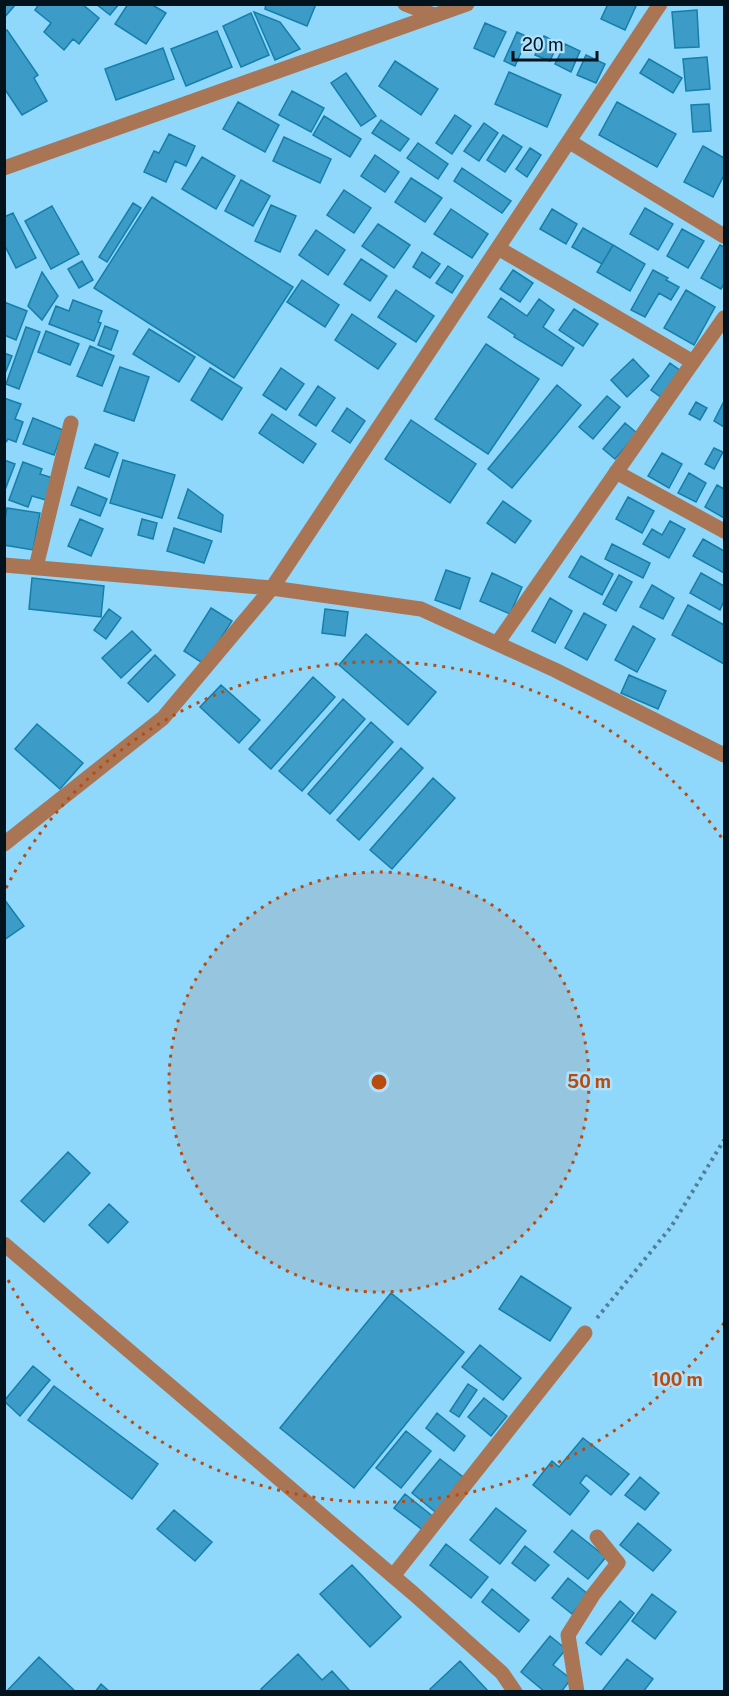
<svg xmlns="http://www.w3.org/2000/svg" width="729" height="1696" font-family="'Public Sans',sans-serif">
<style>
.building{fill:#3c9bc7;stroke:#147fa9;stroke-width:1.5}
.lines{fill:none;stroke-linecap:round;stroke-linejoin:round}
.path{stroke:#507f97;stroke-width:4;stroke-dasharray:3 4.5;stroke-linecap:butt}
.service{stroke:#aa7555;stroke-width:15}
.minor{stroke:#aa7555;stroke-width:15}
.tertiary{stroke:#aa7555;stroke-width:15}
.ring{fill:none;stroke:#ba4b0f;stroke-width:3;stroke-dasharray:3 6}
.centre{fill:#ba4b0f;stroke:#aee2fe;stroke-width:3}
.ring-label{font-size:18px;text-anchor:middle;font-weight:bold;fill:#ba4b0f;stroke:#aee2fe;stroke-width:5;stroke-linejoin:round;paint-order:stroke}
</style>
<rect width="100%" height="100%" fill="#90d7fc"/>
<!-- building -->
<path class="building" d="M4,4L15,5L4,18Z
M39,4H82L99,18L79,44L73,39L64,50L44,32L51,23L35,10Z
M96,4H119L110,15Z
M128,4H151L166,13L146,44L115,24Z
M266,4H316L307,26L265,9Z
M608,4H632L636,6L625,30L601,19Z
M697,10L699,47L675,48L672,12Z
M254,12L280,22L300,49L275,60Z
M251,13L269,55L241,67L223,26Z
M485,23L506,32L494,57L474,48Z
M7,30L38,75L34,78L47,101L22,115L4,88V32Z
M217,31L232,67L186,86L171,49Z
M517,32L528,37L515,66L504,61Z
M544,36L558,43L550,61L535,55Z
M565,44L580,51L571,72L555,64Z
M163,48L174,79L116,100L105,69Z
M586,55L605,64L596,83L577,75Z
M707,57L710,89L686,91L683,59Z
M649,59L682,78L673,93L640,73Z
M395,61L438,89L421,115L379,86Z
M509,72L561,95L547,127L495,104Z
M346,73L376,116L361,126L331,83Z
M292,91L324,108L311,132L279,115Z
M238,102L279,125L265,152L223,129Z
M617,102L676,134L657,167L599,135Z
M709,104L711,131L693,132L691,105Z
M455,115L471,126L452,154L436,143Z
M324,116L361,139L350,157L313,135Z
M381,120L409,139L400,151L372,133Z
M484,123L498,133L479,161L464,151Z
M169,134L195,146L186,166L175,161L166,182L144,172L154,151L159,153Z
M503,135L522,147L505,172L487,160Z
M284,137L331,159L320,183L273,161Z
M418,143L448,164L438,179L407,158Z
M703,146L724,158V175L713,197L684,182Z
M530,148L541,155L527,177L516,169Z
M375,155L399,172L385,192L361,176Z
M202,157L235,176L216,209L182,189Z
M462,168L511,201L502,213L454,181Z
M411,178L442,198L425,222L395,202Z
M241,180L270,196L253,226L225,211Z
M344,190L371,208L354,233L327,215Z
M152,197L293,287L234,378L94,288Z
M133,203L141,208L107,262L99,257Z
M271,205L296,216L280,252L255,241Z
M52,206L79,254L51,269L25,221Z
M645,208L673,224L658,250L630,234Z
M451,209L488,234L472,258L434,234Z
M552,209L577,224L566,244L540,229Z
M13,213L36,258L16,268L4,244V217Z
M378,224L410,245L394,268L362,246Z
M583,228L613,245L602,264L572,247Z
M682,229L704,241L688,268L667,256Z
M316,230L345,250L328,275L299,255Z
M613,245L645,264L630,291L597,272Z
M720,245L724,247V284L721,289L701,278Z
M422,252L440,264L430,278L413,267Z
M361,259L387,276L370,301L344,284Z
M82,261L93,280L79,288L68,269Z
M448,266L463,276L452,293L436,283Z
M513,270L533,283L520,302L500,289Z
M653,270L668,278L666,280L679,287L671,300L659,293L645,317L631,310Z
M42,272L58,296L42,320L28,306Z
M302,280L339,305L325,327L287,302Z
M396,290L434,316L416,342L378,317Z
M686,290L715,307L694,345L664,328Z
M501,298L527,316L539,299L554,310L543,327L574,348L562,366L514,337L515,335L488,317Z
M73,300L102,311L98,322L101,323L94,341L49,324L56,306L69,311Z
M4,302L27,311L16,340L4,335Z
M574,309L598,324L583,346L559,330Z
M352,314L396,344L378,369L335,340Z
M105,326L118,331L111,350L98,345Z
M26,327L40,332L19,389L6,384Z
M149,329L195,357L179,382L133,354Z
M46,331L79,344L70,365L38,352Z
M486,344L539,379L488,454L435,419Z
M90,346L114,356L102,386L77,376Z
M4,353L12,356L4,376Z
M633,359L649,376L627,397L611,380Z
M670,363L681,371L662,398L651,390Z
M120,367L149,377L134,421L104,411Z
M210,368L242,388L222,420L191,400Z
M281,368L304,384L286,410L263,395Z
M557,385L581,405L512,488L488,469Z
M318,386L335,398L316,426L299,415Z
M607,396L620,407L593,439L579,427Z
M4,398L21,404L15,419L23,422L16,442L8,439L6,442H4Z
M724,401V427L714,421Z
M696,402L707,408L700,420L689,414Z
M347,408L365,421L350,443L332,431Z
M272,414L316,444L303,463L259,433Z
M33,418L63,430L54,455L23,444Z
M411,420L476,464L450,503L385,459Z
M625,423L637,433L615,459L603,449Z
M95,444L118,453L109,477L85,468Z
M714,448L723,452L714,469L705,464Z
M662,453L682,464L669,488L648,476Z
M4,460L15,464L5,490H4Z
M123,460L175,475L162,518L110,503Z
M23,462L42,469L40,474L53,478L46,500L32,496L28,507L9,500Z
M689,473L706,483L696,502L678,493Z
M717,485L724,489V518L705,507Z
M78,487L107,499L100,516L71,505Z
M188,489L223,515L221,532L178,518Z
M628,497L654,511L642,533L616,519Z
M503,501L531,521L515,543L487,523Z
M7,508L40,513L33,550L4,545V526Z
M80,519L103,529L91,556L68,546Z
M142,519L157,523L153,539L138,535Z
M670,521L685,529L669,558L643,544L652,529L662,535Z
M174,528L212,541L204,563L167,551Z
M703,539L724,551V573L693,556Z
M612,544L650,563L643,578L605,559Z
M581,556L613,574L602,595L569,577Z
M446,570L470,578L460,609L435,600Z
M492,573L522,587L510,614L480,601Z
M701,573L724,586V601L720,610L690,593Z
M619,575L632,582L616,611L603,604Z
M32,578L104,586L101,617L29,609Z
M652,585L674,598L663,619L640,607Z
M550,598L572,611L555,643L532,631Z
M688,605L724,625V664L672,635Z
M211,608L232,621L204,664L184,651Z
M109,609L121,618L106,639L94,630Z
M325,609L348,612L345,636L322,633Z
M584,613L606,625L587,660L565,648Z
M633,626L655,639L637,672L615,660Z
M132,631L151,650L121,678L102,658Z
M366,634L436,692L408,725L339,665Z
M155,655L175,675L148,702L128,683Z
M629,675L666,691L658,709L621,693Z
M313,677L335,697L271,769L249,749Z
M221,685L260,720L239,743L200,707Z
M343,699L365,719L302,791L279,771Z
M371,722L393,742L330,814L308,794Z
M37,724L83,763L60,789L15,749Z
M401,748L423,768L359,840L337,820Z
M433,778L455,798L392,869L370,850Z
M4,899L24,926L4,940Z
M68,1152L90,1173L44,1222L21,1201Z
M109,1204L128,1222L108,1243L89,1225Z
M521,1276L571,1308L550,1341L499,1309Z
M391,1293L464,1352L354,1488L280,1428Z
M480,1345L521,1378L503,1400L462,1367Z
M33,1366L50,1380L20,1416L4,1401Z
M468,1384L477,1390L459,1417L450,1411Z
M54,1386L158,1464L132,1499L28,1420Z
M484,1398L507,1416L491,1436L468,1417Z
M437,1413L465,1436L454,1451L426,1428Z
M406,1431L431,1451L401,1488L376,1468Z
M583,1438L629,1474L611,1495L586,1475L580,1483L589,1491L570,1515L533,1485L552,1461L559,1467Z
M440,1459L467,1480L439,1515L412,1493Z
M640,1477L659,1493L645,1510L625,1495Z
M405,1494L435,1518L424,1531L394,1508Z
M496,1508L526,1531L500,1564L470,1540Z
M174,1510L212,1542L195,1561L157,1529Z
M638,1523L671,1550L653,1571L620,1545Z
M572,1530L606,1557L588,1579L554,1552Z
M446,1544L488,1577L471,1598L430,1565Z
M525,1546L549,1565L535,1581L512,1563Z
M352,1565L401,1617L370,1647L320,1594Z
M568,1578L588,1594L572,1614L552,1598Z
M492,1589L529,1620L519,1632L482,1602Z
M652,1594L676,1612L655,1639L632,1621Z
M620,1601L634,1613L601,1655L586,1643Z
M550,1636L566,1649L553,1665L571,1679L561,1692H545L521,1672Z
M298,1654L322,1680L332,1671L350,1691L264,1692L261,1689Z
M39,1657L76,1692H6Z
M627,1659L653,1679L643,1692H601Z
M460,1661L489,1692H432L430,1689Z
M101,1684L110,1692H95Z"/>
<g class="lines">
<!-- path -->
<path class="path" d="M597,1318L671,1227L724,1140"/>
<!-- service -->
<path class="service" d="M570,142L724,236
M693,362L724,318
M616,472L724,531
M36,567L71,423
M393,1576L585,1333
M577,1692L568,1635L593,1595L618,1563L597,1537"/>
<!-- minor -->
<path class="minor" d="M4,168L467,4
M4,565L272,588L421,609L555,670L724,755
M498,642L693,362L498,248
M4,844L163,718L272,588L660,4"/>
<!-- tertiary -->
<path class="tertiary" d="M405,4L434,15
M4,1244L414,1594L502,1673L515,1692"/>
</g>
<!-- distance rings -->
<circle cx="379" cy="1082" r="210" fill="#ba4b0f" fill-opacity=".12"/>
<g class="ring">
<circle cx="379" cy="1082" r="210"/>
<path d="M724 1323A421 421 0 0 1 6 1276M6 888A421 421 0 0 1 724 841"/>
</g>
<circle cx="379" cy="1082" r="9" class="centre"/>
<g class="ring-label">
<text x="589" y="1088">50 m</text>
<text x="677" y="1386">100 m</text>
</g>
<!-- border -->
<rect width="729" height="1696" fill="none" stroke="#02131d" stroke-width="12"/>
<!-- scale -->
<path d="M513 51v9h84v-9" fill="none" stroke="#02131d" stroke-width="3"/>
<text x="522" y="51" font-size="18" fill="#02131d" stroke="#aee2fe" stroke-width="4.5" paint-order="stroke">20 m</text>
</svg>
